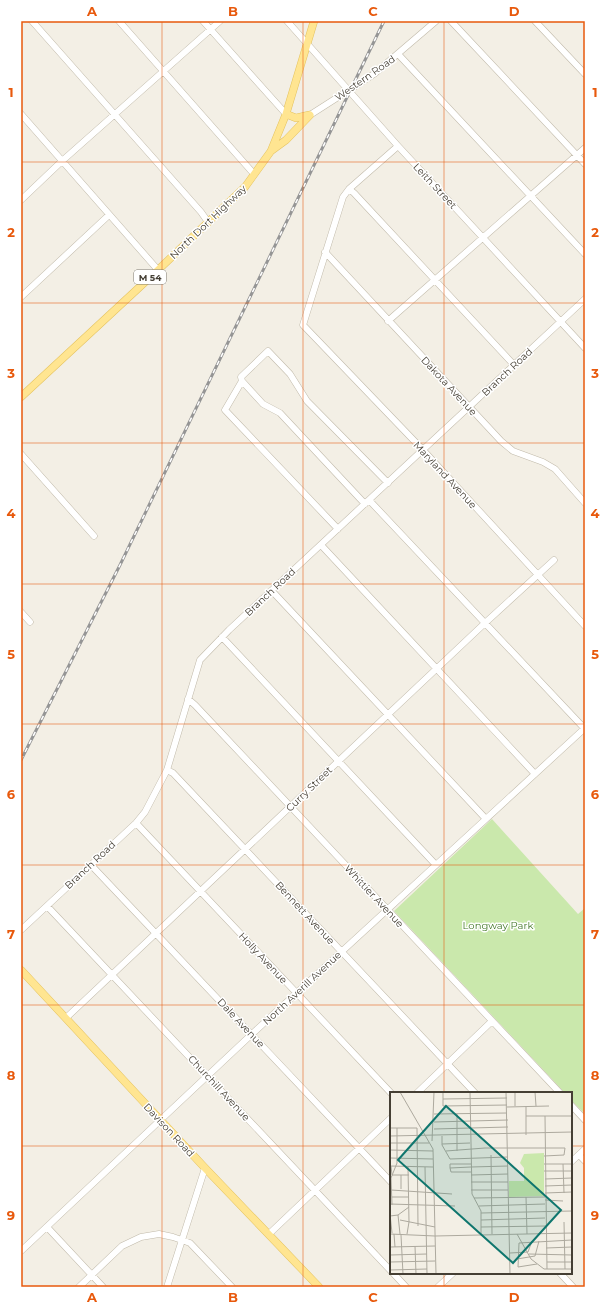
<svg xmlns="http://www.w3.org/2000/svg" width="606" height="1308" font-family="Montserrat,sans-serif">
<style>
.green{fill:#cae8ac}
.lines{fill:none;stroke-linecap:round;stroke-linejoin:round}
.minor-casing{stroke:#c1baaa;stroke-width:7}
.major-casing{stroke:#e5c360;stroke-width:8}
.minor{stroke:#fff;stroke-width:6}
.major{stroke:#ffe591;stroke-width:7}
.rail-casing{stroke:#959595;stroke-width:3}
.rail{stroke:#fff;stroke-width:1.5;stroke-dasharray:4.5;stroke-linecap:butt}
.grid{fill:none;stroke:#e8590c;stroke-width:1;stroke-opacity:0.55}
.labels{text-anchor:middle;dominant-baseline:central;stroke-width:3;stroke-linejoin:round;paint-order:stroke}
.shield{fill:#fff;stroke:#7d7971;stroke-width:1}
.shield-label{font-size:9px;font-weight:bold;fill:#453f34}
.street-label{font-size:10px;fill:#453f34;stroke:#fff}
.park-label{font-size:10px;fill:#427727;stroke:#fff}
.inset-road{fill:none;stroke:#ada99e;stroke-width:1}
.view{fill:#0f766e;fill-opacity:0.15;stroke:#0f766e;stroke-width:2}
.inset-edge{fill:none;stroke:#453f34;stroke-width:2}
.neatline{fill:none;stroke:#e8590c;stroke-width:1.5}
.grid-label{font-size:13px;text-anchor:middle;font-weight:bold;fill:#e8590c}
</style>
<rect width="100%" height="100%" fill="#f3efe5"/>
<!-- green -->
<path class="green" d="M492,819L578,914L585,908V1114L571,1100V1093H565L394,911Z"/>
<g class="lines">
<!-- minor casing -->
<g class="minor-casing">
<path id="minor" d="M32,21L201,212L208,222
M119,21L254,174
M203,21L286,114
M287,21L398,146L585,348
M451,21L585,164
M535,21L585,74
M398,54L585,254
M21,114L158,270
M310,115L374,74L436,21
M398,146L349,189L343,197L303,325L423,450L585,626
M349,189L354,193L514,365
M21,200L62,161L220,21
M325,252L501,441L513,451L543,462L555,469L585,503
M21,297L109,215
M388,321L585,148
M242,381L225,410L338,529
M21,454L94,536
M369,500L584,728
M365,504L280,413L263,404L242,381L241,377L268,351L290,374L307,401L388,483
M321,545L535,774
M272,591L486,819
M21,612L30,622
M222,637L436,865
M188,699L195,705L560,1093
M167,770L173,773L475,1093
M136,823L391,1093
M91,865L391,1182
M47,906L391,1271
M21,930L136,823L145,812L167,770L200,660L229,630L585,299
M66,1018L485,623L554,560
M417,1093L492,1021
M571,1105L585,1120
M579,1155L585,1161
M571,1162L585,1149
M47,1227L103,1287
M269,1234L391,1118
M21,1251L252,1034L585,728
M393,1273L406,1287
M560,1273L573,1287
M79,1287L122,1246L141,1237L159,1234L173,1237L190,1243L232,1287
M167,1287L205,1168
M438,1287L453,1273"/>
</g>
<!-- major casing -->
<g class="major-casing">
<path id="major" d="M286,114L296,118L309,115
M271,151L286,140L310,115
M21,397L158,270L245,187L271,151L286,114L314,21
M21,970L205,1168L319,1287"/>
</g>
<!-- minor -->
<use href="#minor" class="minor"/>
<!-- major -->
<use href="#major" class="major"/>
<!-- rail casing -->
<g class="rail-casing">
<path id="rail" d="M21,760L120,565L384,21"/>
</g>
<!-- rail -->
<use href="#rail" class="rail"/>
</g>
<!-- grid -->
<path class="grid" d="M162,21V1287M303,21V1287M444,21V1093M21,162H585M21,303H585M21,443H585M21,584H585M21,724H585M21,865H585M21,1005H585M21,1146H391M571,1146H585M444,1273V1287"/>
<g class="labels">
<!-- shield labels -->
<rect class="shield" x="134" y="270" width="32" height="14" rx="3"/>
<g class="shield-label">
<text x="150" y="277">M 54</text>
</g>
<!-- street labels -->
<g class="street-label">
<text transform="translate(365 78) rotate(-35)">Western Road</text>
<text transform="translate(435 186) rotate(47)">Leith Street</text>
<text transform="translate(208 222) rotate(-44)">North Dort Highway</text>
<text transform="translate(507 372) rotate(-43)">Branch Road</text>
<text transform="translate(449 386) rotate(47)">Dakota Avenue</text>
<text transform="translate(445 475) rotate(47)">Maryland Avenue</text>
<text transform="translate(270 592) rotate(-43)">Branch Road</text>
<text transform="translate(309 789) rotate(-44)">Curry Street</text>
<text transform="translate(90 865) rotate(-43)">Branch Road</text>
<text transform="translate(374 896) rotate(47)">Whittier Avenue</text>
<text transform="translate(305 913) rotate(47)">Bennett Avenue</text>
<text transform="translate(263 958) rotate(47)">Holly Avenue</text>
<text transform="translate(302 988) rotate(-43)">North Averill Avenue</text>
<text transform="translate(241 1023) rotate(47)">Dale Avenue</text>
<text transform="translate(219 1088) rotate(47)">Churchill Avenue</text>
<text transform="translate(169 1130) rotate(47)">Davison Road</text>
</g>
<!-- park labels -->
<g class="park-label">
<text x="498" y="925">Longway Park</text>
</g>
</g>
<!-- overview -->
<g transform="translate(390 1092)">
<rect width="182" height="182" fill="#f3efe5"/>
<path d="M154,61V104L119,105V89H134V76L130,71L134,62Z" fill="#cae8ac"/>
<path class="inset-road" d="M10,0L43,57L46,182M53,0V14L117,13M80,0L82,102L91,119V143M116,0L120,182M125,0V14M145,0L146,14M53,7L117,6M136,14V43M117,15L159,14M44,22L117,21M136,24H182M155,24L157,177M44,30L118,28M0,36H27M27,36L28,134M44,37L118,35M0,44L182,40M52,44V53L60,67L118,65M42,49L44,0M0,51H39M52,52L80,51M0,58L43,59M56,59L95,56H175L174,63L154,64M67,59V22M101,63L102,142M0,66L43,67M81,72H60V76L81,75M154,72H182M173,72L174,101M0,74L43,75M1,74L2,83H19M35,75L37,182M81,75L118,74M60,76L61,80H81M154,79H182M81,83L118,82M155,87L182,86M81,90H118M155,94L182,93M11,97V83M1,98L62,102M81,98H118M155,101L182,100M2,105H19M136,105L137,142M84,106L155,105M155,108L173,109M0,112L65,114M2,113L1,86L7,71V36M89,114L155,112M91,121L182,119M0,122L2,141M8,123L10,142M0,124L8,123L19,115M10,128L45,135M91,128L155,126M174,130L175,177M91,135L156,134M0,142L45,144L182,141M4,142L5,155M17,142L19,130L18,75M127,142L141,167L154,177H182M11,143L13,182M25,154L26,182M0,155L45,154M156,156L182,155M120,161L138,160L142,149M139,162L182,163M0,163L37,162M127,167L145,164L149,149M0,170L45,169M157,170H182M147,172L128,175L129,151L182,148M0,178L37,177"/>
<path class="view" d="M56,14L171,118L123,171L8,68Z"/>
<rect width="182" height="182" class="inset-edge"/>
</g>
<!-- border -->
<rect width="606" height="1308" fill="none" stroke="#ffffff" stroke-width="44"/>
<rect x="22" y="22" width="562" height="1264" class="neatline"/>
<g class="grid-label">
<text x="92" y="16">A</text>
<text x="233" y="16">B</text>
<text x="373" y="16">C</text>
<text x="514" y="16">D</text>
<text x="11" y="97">1</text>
<text x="595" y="97">1</text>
<text x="11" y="237">2</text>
<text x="595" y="237">2</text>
<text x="11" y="378">3</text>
<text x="595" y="378">3</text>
<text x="11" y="518">4</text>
<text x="595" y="518">4</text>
<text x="11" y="659">5</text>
<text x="595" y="659">5</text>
<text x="11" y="799">6</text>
<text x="595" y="799">6</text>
<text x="11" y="939">7</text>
<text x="595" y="939">7</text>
<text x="11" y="1080">8</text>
<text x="595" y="1080">8</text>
<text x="11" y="1220">9</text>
<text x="595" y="1220">9</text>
<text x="92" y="1302">A</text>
<text x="233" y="1302">B</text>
<text x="373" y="1302">C</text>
<text x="514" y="1302">D</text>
</g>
</svg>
